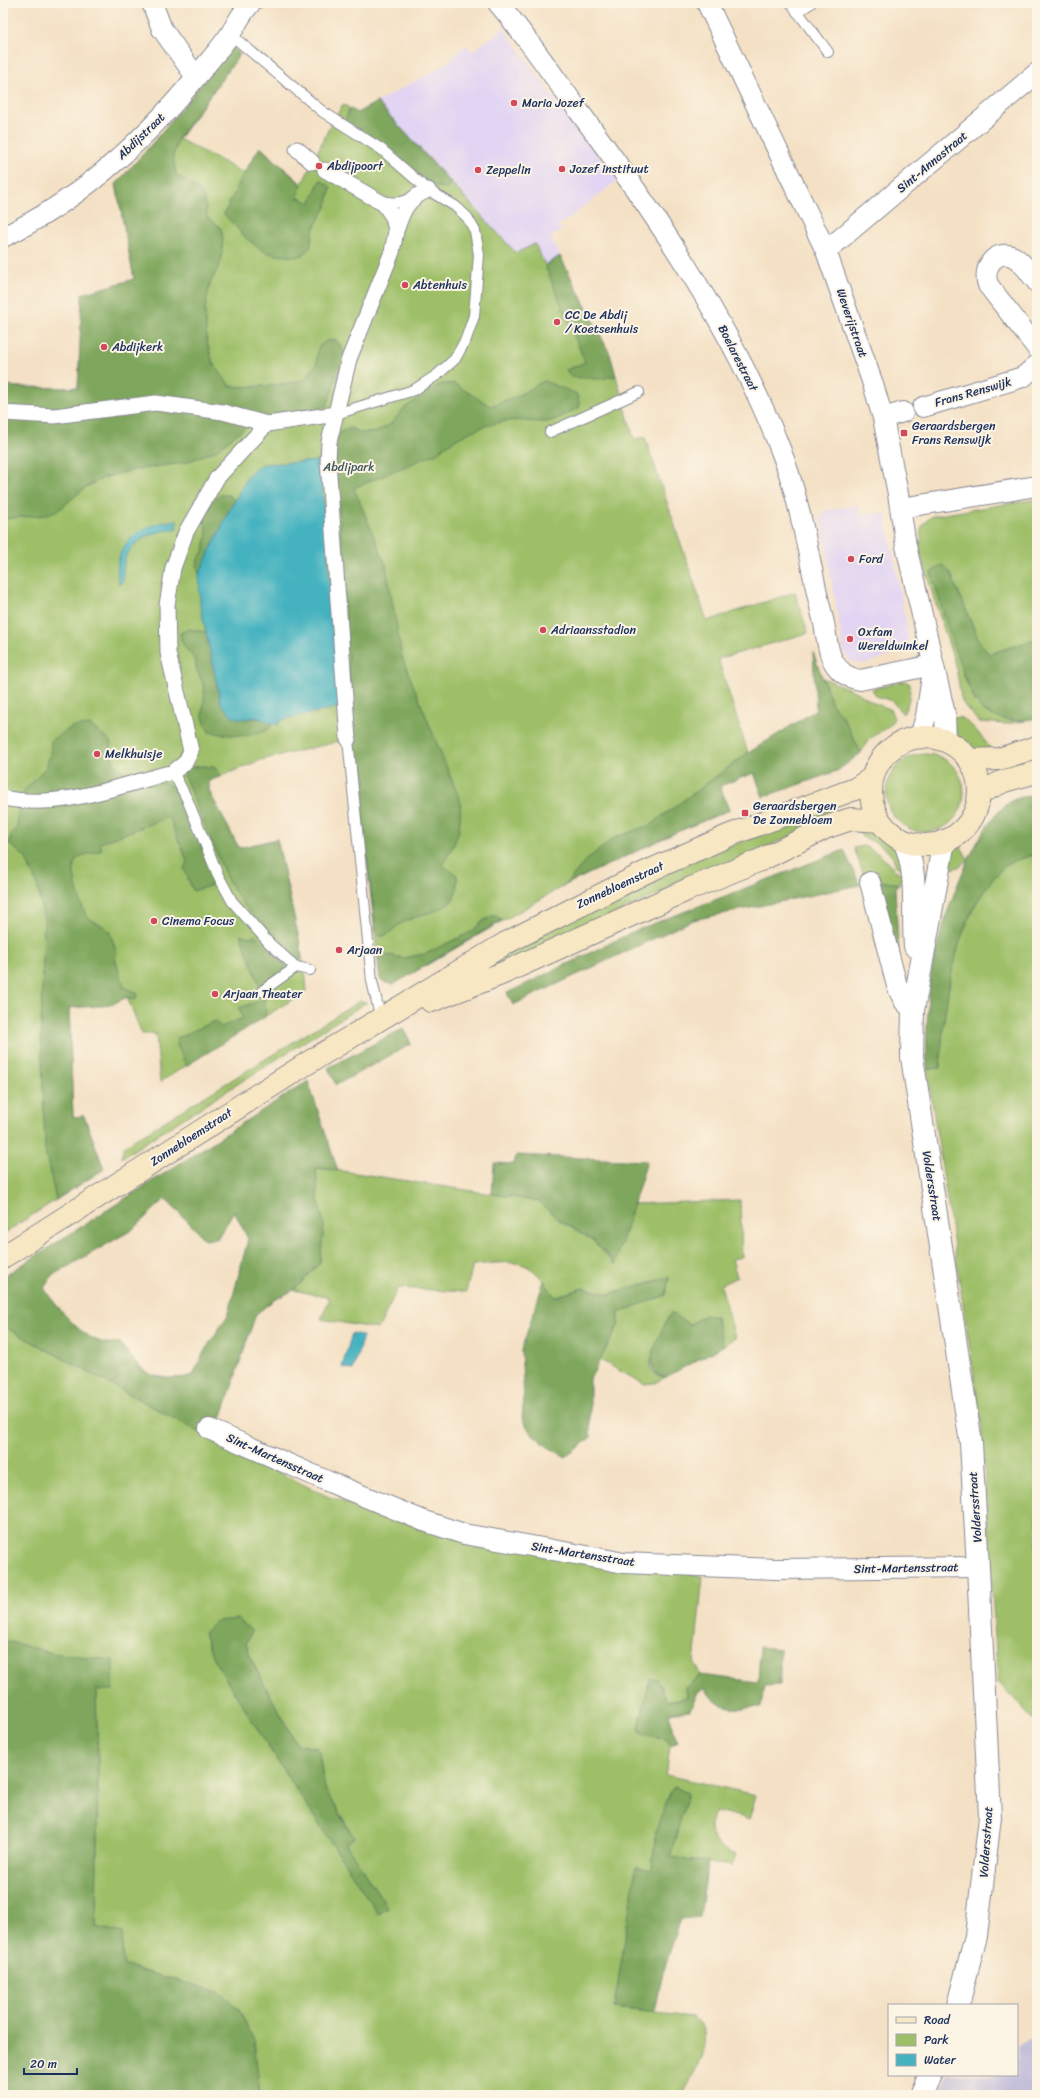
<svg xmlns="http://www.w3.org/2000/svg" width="1040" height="2098" font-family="Sriracha,sans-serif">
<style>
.built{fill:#e2d4f3}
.industrial{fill:#c5c0da}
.green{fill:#9ebf68;stroke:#5c7763;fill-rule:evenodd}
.forest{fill:#7ea65c;stroke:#4c6a5d;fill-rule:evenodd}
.water{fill:#44b2bf;stroke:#30708e}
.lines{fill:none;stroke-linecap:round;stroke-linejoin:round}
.service-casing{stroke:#888892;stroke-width:12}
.pedestrian-casing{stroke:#888892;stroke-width:17}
.minor-casing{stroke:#888892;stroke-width:22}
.tertiary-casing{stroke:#888892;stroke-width:24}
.secondary-casing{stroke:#888892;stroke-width:24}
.service{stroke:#fff;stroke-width:10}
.pedestrian{stroke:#fff;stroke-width:15}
.minor{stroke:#fff;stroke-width:20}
.tertiary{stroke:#fff;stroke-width:22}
.secondary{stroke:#f8e7c3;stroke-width:22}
.poi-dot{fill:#d1495b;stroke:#fcf5e5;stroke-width:1.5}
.labels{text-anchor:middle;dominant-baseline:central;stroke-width:4;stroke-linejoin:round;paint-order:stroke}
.poi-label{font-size:12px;fill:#1b2f5e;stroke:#fcf5e5;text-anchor:start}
.street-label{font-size:12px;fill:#1b2f5e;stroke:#fcf5e5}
.park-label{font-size:12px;fill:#425a61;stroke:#fcf5e5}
</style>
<rect width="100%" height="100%" fill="#fcf5e5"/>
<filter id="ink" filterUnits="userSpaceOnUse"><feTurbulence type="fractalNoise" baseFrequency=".025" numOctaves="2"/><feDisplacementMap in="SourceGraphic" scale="8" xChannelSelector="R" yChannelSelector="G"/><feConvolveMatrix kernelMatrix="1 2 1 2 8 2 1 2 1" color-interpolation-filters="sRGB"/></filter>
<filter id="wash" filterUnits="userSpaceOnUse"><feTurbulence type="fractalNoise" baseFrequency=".012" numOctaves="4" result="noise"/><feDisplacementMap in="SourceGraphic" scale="16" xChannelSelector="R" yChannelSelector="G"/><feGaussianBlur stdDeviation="0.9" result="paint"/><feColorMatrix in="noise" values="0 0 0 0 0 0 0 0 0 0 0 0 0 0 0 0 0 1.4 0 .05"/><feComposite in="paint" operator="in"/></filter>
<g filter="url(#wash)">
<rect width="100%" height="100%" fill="#f4e1c5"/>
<!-- built -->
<path class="built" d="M504,28L565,114L618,180L557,227L563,230L550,237L560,256L545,266L516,253L377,102L445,65L466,45L472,52Z
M859,505L860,515L885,513L908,632V641L905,647L898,653L864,664L850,661L844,652L821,519L823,511Z"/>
<!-- industrial -->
<path class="industrial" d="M1037,2035V2095H938L948,2075H1017V2046Z"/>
<!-- green -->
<path class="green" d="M233,47L240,54L179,139L244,173L260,147L302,184L327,132L343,104L357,113L377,102L516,253L535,244L545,265L560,256L610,355L634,439L645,437L707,621L795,592L808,633L718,659L748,753L736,762L720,786L729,810L677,832L565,885L394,984L386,983L380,979L353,738L261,760L209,781V791L239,848L277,839L300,944L306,979V991L160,1082L156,1034H142L127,997L110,1005L69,1007L73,1117L84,1116L104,1169L3,1234V383L15,387L78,388L83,302L134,279L116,184L145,152Z
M1037,499V639L989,654L980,643L950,572H931L961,666L974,700L1009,720L1025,721L1005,724L979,722L964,705L961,698L956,667L917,544L922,542C918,530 922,524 932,516Z
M823,678L857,692L874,703L890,709L894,718L890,725L868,740L861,753L844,719L832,704Z
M905,681L910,684C910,695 909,704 903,714L892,701L876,696L872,689Z
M951,717C954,718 959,717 961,718C971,721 989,746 994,754C988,754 980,754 974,751C962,745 954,730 951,717Z
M886 793a39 39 0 1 1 78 0a39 39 0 1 1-78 0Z
M832,806L837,816L493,967L491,962L605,896Z
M856,825L868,827L897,850L904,870L896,866C892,849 876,842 862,837Z
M960,845L968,859C962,866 956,870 946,868L949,855Z
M864,846L879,854L897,872L904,873L905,877L899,884L880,881L879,875L864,876L854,848Z
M1037,854V1723L998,1682L981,1422L927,1069L940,1068C944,1006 952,927 993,879C997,875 1001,869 1006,865C1013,860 1028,857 1037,854Z
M360,1001L367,1002L121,1158L124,1146Z
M316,1167L538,1201L562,1222L594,1241L614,1264L634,1204L740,1200L742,1257L732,1259L737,1277L721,1285L735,1338L723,1346L716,1317L705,1315L689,1325L682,1319C671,1330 627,1373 666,1377L654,1383L644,1384L600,1360L618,1326L619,1312L666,1295L669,1277L608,1294L583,1288L555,1297C547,1286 538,1270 524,1265C512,1260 487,1264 473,1265L466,1292L398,1288L378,1329L321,1319L330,1298L294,1290L320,1263Z
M3,1326L236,1452L327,1496L408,1523L703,1576L694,1663L700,1675L686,1687L687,1697L666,1702L661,1685L650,1678L639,1729L644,1735L666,1738L670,1746L666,1775L756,1795L749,1819L721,1812H715C702,1835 716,1846 735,1855L732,1866L670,1857L687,1793L674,1787L670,1793L656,1830L652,1871L637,1867L614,2008L692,2017C695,2019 700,2022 701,2025C713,2045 691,2077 683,2095H260L257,2079L219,1992L124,1966L122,1933L96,1927L98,1761L96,1690L52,1653L3,1640ZM252,1631L246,1643L252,1661L297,1745L318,1748L325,1789L354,1837L345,1844L388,1908L379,1914L280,1765L213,1658L204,1633Z"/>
<!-- forest -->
<path class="forest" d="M233,47L240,54L178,139L173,156L176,174C198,190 205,188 207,217L221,228L223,239L221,262L210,284L205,310L207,342L213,363L230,386C256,388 279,385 304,380L316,364L318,348L326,341L336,340L341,346L344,354L327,406L263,420L243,429L215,451L184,463L134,470L103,478L85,488L60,509L45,515L3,519V383L15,387L78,388L82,294L134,279L116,184L145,152Z
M377,102L451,183L447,188L435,187L345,119L350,108L357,113Z
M260,147L302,185L297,197L310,203L320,180L331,187L326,207L314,228L310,248L302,255L297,257L276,255L263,251L247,239L224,214L244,173Z
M560,256L610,354L616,376L599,379L571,377L566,370L585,362L545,266Z
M544,381L577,394L580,407C572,411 554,422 546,422C533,423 520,419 506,421C482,425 455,437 437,453L354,488L386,565L402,657L460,800C462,827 458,842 442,865L457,875C461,915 430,908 404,922C395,926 391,934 381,937L376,931L353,738L335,443L340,432L350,428L362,433L376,432L391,424L404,408L438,385L453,383L490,406L517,396Z
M219,495H228L235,500L199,574L197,566L198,559L204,550L207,532L204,520L211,502Z
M943,565L950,572L980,643L989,654L1037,639V718C1019,722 997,722 982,709C964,693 940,599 931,572Z
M189,629L206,632L221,704L244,719C255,718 264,717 273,725C259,741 227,735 209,732C196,709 208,704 203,685C201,675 194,672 196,661L185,647L181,639L180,633Z
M813,652L832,704L844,719L861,753L837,771L763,797L754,773L720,786L729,810L677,832L565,885L587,859L616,837L650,825L748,753L816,710Z
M90,725L111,742V755L118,769L151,783H166L176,790L186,807L216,884L193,891L184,869L187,861L169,817L100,843L102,850C95,853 81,854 76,860C69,867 81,908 87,916C92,922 102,924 108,930C112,936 114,946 117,953L115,958L124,987L138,993L135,1000L127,997L110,1005L69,1008L73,1117L84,1116L104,1169L56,1200L45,1150L41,1029L44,921L37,884L25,857L9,844L11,835L17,827L18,811L24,791L46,767L50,754L51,740L72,727Z
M203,766L214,767L222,776L209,781V791L239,848L277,839L300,944L301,959L298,960L273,938L244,905L228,881L184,776L185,770L191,767Z
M1037,795V854C1028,857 1013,860 1006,865C1001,869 997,875 993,879C952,927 944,1006 940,1068L927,1069C926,1038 927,1006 931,975C937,933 974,821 1013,800C1020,797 1030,796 1037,795Z
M844,850L860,885L693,920L513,1005L507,993L637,930Z
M880,881L899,884L895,889L899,957H897Z
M494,915L502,920L394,984L386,983L380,979L378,958L390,955L403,958L425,954L473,931L481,922Z
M240,934L249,937L255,935L282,961L286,966L284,970L260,986Z
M264,999L266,1009L265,1017L186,1066L177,1045V1038L215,1021L221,1027L243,1018L239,1008Z
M404,1028L411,1044L336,1085L328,1068Z
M308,1081L338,1171L316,1168L318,1196L324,1227L320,1263L294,1290L274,1300L256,1314L214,1440L3,1326V1277ZM165,1199L197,1231L204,1240L217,1239L234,1211L248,1239L228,1315L205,1350L193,1375C183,1379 161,1379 150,1374C140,1370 127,1352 120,1343C114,1343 106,1344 101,1342C79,1335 57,1307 44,1288L53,1275L132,1230Z
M516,1155L647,1161L615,1264L594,1241L562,1222L538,1201L492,1194L494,1163L514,1164Z
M669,1277L666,1295L619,1312L618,1326L590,1379V1438L566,1457L548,1447L530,1432L522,1418L524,1398L521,1350L544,1281L555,1297L583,1288L608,1294Z
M671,1312L689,1325L705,1315L716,1317L723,1346L666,1377C635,1374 663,1329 671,1312Z
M238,1619L252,1631L246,1643L252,1662L297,1745L318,1748L325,1789L354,1838L346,1844L388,1908L378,1914L280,1765L213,1658L204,1633L216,1621Z
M3,1640L52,1653L113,1660V1690H96L98,1761L96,1927L122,1933L124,1966L219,1992L238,2008L254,2040L260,2095H187L185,2090H166L160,2095H3Z
M760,1647L780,1649V1685L764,1686L761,1707C732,1708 723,1714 705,1689L698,1692L690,1711L669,1713L677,1742L670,1746L666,1738L644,1735L639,1729L650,1678L657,1679L667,1702L687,1697L686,1687L700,1675L758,1682Z
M674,1787L688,1793L670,1857L708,1862L700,1917L681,1919L663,1972L655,2012L614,2008L636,1867L652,1870L656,1830L670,1793Z"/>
<!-- water -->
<path class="water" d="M320,461L340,707L281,720L278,725L256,717L244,719L233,717L221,704L200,604L199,574L230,509L248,476L255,468L264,464Z
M177,520L176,530C159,529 136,538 127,554C123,562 123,572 123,581L119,584C110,543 141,524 177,520Z
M352,1333L363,1336L353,1370L342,1367Z"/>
</g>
<g filter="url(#ink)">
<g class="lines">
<!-- service casing -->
<g class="service-casing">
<path id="service" d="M791,3L828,52
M797,12L811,3
M230,34L323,112L381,149L428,190L455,206L467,217L475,231L479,255L474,316L466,339L455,359L437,375L414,390L336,414
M379,200C391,203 399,204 410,199
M550,432L639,392
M348,739L372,981L381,1020
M173,772L187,799L218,875L232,901L269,943L296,967
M262,991L296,967L310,970"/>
</g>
<!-- pedestrian casing -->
<g class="pedestrian-casing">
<path id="pedestrian" d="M297,149L312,162
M325,170L384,204L393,217L396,231L392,252L349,359L329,442L328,461L348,739
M396,231C403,210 407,199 428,190
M3,413L54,416L156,403L223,412L267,424L336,414
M3,798C60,810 118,786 173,772L185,763L191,751L168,653L167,605L173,568L186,532L217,478L267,424"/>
</g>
<!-- minor casing -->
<g class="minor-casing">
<path id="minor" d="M152,3L162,29L196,77
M498,3C527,37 552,74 578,110C657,216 733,327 781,451C802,505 809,563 823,619C826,630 827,651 833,661C839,672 848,678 860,680L933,665
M707,3L826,251L873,384L883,418L898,494L906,546L945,714L946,741
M3,237C80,200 143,142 197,76C208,62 221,48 231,33C237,23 242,12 251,3
M826,251L1037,73
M1037,282C1031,275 1023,262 1014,257C995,248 982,268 988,285L1037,348
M923,407L1023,377L1037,365
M883,418L903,412
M901,508L1037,486
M920,737L926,716L932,677
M870,882L897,986L904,1001L913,1010
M209,1429L327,1481L424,1521L464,1534L609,1560L623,1563L776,1569L978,1567"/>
</g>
<!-- tertiary casing -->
<g class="tertiary-casing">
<path id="tertiary" d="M904,841C919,874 912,910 915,946
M944,841L913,1010L912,1057L971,1443L978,1567L990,1817L976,1936L958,2005
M921,2095L930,2075"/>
</g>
<!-- secondary casing -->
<g class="secondary-casing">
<path id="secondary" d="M871 791a54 54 0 1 1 108 0a54 54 0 1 1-108 0Z
M970,760L999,759L1037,747
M979,793L1004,781L1037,772
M431,1001L501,974L689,889L763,859L827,827L851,819L880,821
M3,1257L306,1064L506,943L644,873L730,835L855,789L872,778"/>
</g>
<!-- service -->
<use href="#service" class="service"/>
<!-- pedestrian -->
<use href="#pedestrian" class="pedestrian"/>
<!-- minor -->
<use href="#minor" class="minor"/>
<!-- tertiary -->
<use href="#tertiary" class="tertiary"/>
<!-- secondary -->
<use href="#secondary" class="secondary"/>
</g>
</g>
<!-- markers -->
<g class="poi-dot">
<circle cx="514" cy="103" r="4"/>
<circle cx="319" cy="166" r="4"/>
<circle cx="562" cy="169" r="4"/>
<circle cx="478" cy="170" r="4"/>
<circle cx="405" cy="285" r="4"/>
<circle cx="557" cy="322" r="4"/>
<circle cx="104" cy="347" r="4"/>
<rect x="900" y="429" width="8" height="8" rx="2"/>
<circle cx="851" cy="559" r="4"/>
<circle cx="543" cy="630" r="4"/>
<circle cx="850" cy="639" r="4"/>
<circle cx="97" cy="754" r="4"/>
<rect x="741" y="809" width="8" height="8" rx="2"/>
<circle cx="154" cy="921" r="4"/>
<circle cx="339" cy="950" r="4"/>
<circle cx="215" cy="994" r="4"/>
</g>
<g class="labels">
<!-- poi labels -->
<g class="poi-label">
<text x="522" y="103">Maria Jozef</text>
<text x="327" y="166">Abdijpoort</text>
<text x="570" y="169">Jozef instituut</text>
<text x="486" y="170">Zeppelin</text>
<text x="413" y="285">Abtenhuis</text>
<text x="565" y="315">CC De Abdij<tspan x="565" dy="14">/ Koetsenhuis</tspan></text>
<text x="112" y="347">Abdijkerk</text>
<text x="912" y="426">Geraardsbergen<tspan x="912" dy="14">Frans Renswijk</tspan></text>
<text x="859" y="559">Ford</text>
<text x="551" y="630">Adriaansstadion</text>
<text x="858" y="632">Oxfam<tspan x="858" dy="14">Wereldwinkel</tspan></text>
<text x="105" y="754">Melkhuisje</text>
<text x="753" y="806">Geraardsbergen<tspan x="753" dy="14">De Zonnebloem</tspan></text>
<text x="162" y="921">Cinema Focus</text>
<text x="347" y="950">Arjaan</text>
<text x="223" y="994">Arjaan Theater</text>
</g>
<!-- street labels -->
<g class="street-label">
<text transform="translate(141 136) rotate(-44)">Abdijstraat</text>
<text transform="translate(932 162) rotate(-40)">Sint-Annastraat</text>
<text transform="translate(852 323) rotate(71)">Weverijstraat</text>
<text transform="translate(738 358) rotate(63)">Boelarestraat</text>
<text transform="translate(973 392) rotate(-16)">Frans Renswijk</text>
<text transform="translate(620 885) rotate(-25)">Zonnebloemstraat</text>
<text transform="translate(191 1137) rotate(-33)">Zonnebloemstraat</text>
<text transform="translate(932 1186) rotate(81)">Voldersstraat</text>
<text transform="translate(275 1458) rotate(24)">Sint-Martensstraat</text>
<text transform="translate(975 1507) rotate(-94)">Voldersstraat</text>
<text transform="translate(583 1554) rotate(9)">Sint-Martensstraat</text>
<text transform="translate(906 1568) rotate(-1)">Sint-Martensstraat</text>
<text transform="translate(986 1842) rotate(-86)">Voldersstraat</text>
</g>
<!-- park labels -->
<g class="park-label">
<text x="349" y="467">Abdijpark</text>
</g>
</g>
<!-- margin -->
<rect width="1040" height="2098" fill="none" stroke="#fcf5e5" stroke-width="16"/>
<!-- legend -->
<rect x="888" y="2004" width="130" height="72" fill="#fcf5e5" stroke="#a2a6af"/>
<rect x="896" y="2017" width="20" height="6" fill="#f8e7c3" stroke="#a2a6af"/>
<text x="924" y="2024" font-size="12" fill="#1b2f5e">Road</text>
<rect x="896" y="2034" width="20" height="12" fill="#9ebf68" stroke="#a2a6af"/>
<text x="924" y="2044" font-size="12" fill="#1b2f5e">Park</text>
<rect x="896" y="2054" width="20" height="12" fill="#44b2bf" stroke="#a2a6af"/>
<text x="924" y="2064" font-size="12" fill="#1b2f5e">Water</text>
<!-- scale -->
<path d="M24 2068v6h53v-6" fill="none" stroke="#1b2f5e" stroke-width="2"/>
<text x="30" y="2068" font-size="12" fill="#1b2f5e" stroke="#fcf5e5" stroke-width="3" paint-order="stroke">20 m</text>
</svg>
